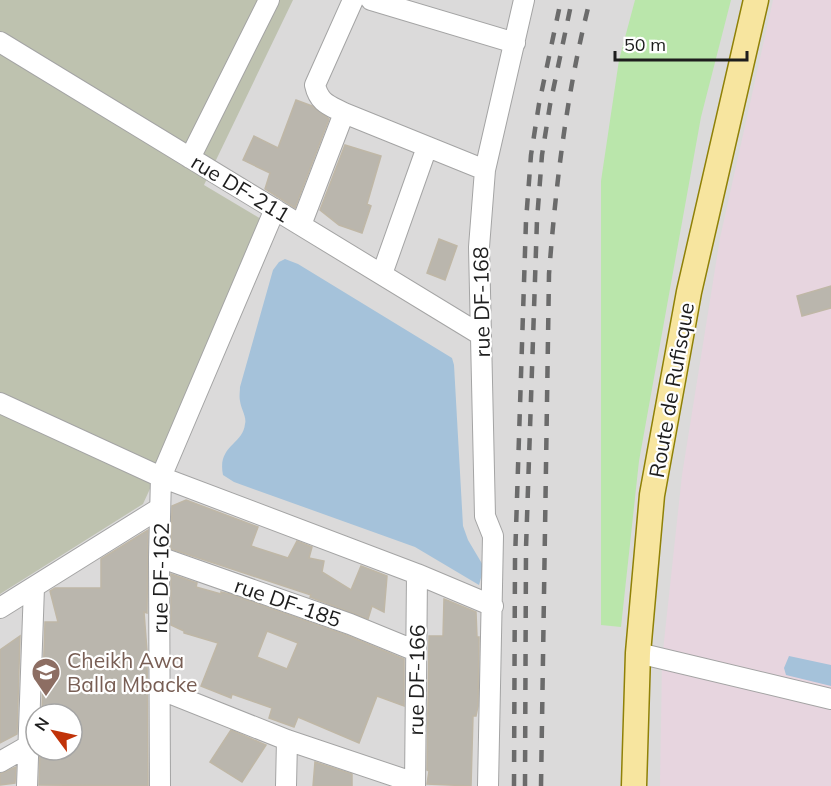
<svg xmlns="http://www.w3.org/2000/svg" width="831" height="786" font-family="Mulish,sans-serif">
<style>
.residential{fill:#dbdada;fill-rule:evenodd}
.industrial{fill:#e7d5df}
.construction{fill:#bec2af}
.grass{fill:#bae6ab}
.water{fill:#a5c2da}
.building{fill:#bab6ad;stroke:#bfb7a6;stroke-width:1.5;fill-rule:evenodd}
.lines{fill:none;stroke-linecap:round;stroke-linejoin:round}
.minor-casing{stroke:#a4a4a4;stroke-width:22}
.major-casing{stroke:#8f8107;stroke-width:27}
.minor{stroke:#fff;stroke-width:20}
.major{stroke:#f7e59f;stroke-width:24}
.rail{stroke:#6b6b6b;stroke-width:4.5;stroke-dasharray:12 12;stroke-linecap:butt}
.labels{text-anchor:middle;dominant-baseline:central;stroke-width:4.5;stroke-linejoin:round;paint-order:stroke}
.street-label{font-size:21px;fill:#1d1d1d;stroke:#fff}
.education-label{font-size:21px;fill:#785e54;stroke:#fff;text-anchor:start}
</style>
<rect width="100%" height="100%" fill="#eeede3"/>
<!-- residential -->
<path class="residential" d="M0,0H831V786H0ZM36,714H72V750H36Z"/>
<!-- industrial -->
<path class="industrial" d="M773,0H831V786H660L662,660L682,475L720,238Z"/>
<!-- construction -->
<path class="construction" d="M0,0H293L204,185L271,225L143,504L0,594Z"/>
<!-- grass -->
<path class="grass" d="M635,0H731L701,117L639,461L621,627L601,625V181L619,60Z"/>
<!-- water -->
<path class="water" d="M285,259L298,264L452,358L454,365L463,526L468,540L484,567L479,585L415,547L234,482L223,475C217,445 243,445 245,424C247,417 241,409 240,401C239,397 240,391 240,387L273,270L279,262Z
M789,656L831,665V686L786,675L784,668Z"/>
<!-- building -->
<path class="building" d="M296,100L312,106L329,119L295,208L265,189L270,173L243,160L254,136L278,148Z
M345,145L381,156L367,204L371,206L362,233L339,225L320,210Z
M439,239L457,246L445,280L427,273Z
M831,286V308L802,316L797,296Z
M186,500L258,527L251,546L288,558L297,541L312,547L309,558L324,561L322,572L351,590L361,566L387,576L384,612L372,606L368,619L310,597L311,595L171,549L172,506Z
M148,530L147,613L144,612L147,651L148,786L39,785L40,750H72V712L42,711L45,622H58L50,591L55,588H101V559Z
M171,574L197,583L196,587L221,594V592L230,594L346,635L404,659V706L377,696L359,743L298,717L294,727L269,718L272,708L232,694L231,698L201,686L218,643L184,633V631L171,625ZM267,631L298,643L287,669L257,657Z
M444,599L476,612L477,637H479L478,706L476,716H473L471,786L427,784L429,771L427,770L429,636H443Z
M20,636L17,734L0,743V650Z
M231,730L266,745L242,782L210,762Z
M315,762L352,774V786H313Z
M16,767L15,783L0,785V774Z"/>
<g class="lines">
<!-- minor casing -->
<g class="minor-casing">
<path id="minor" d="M353,0L315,85C319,103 329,105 344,113L485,170
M371,0L515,43
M0,42L481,335
M190,158L269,0
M301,225L344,113
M382,274L427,147
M0,403L161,477L417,574L493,606
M159,557L350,624L416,651
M0,608L160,508
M638,653L831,699
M159,689L287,740L415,783
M0,762L28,746
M27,786L34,587
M160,786L159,557L161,477L275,209
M286,786L287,740
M415,786L417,574
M488,786L493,536L485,516L479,247L485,170L524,0"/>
</g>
<!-- major casing -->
<g class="major-casing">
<path id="major" d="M634,786L638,653L652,495L689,292L756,0"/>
</g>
<!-- minor -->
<use href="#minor" class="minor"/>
<!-- major -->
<use href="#major" class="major"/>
<!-- rail -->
<path class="rail" d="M514,786L515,560L526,221L531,155L539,104L561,0
M525,786L526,548L537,220L542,155L550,105L572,0
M541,786L549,274C556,182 567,90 590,0"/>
</g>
<!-- icons -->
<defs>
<g id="school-pin" transform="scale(1.5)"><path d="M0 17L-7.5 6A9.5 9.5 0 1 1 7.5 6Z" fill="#8d6e63" stroke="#fff"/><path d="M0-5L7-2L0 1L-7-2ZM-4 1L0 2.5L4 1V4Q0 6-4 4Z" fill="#fff"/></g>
</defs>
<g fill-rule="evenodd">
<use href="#school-pin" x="46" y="672"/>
</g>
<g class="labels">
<!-- street labels -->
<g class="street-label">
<text transform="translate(241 188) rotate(31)">rue DF-211</text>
<text transform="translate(481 302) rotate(-91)">rue DF-168</text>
<text transform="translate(671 390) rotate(-80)">Route de Rufisque</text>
<text transform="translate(160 578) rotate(-89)">rue DF-162</text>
<text transform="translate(288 602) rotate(19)">rue DF-185</text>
<text transform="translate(416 680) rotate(-89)">rue DF-166</text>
</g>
<!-- education labels -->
<g class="education-label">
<text x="67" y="660">Cheikh Awa<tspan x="67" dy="24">Balla Mbacke</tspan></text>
</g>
</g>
<!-- north arrow -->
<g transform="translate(54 732) rotate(303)"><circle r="28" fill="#ffffff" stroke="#a5a5a5" stroke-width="1.5"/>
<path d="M0-4.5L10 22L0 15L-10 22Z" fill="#c13309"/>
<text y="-9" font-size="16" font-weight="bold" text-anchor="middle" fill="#1d1d1d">N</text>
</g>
<!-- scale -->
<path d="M615 51v9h132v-9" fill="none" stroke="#1d1d1d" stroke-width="3"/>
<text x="624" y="51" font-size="18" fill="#1d1d1d" stroke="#ffffff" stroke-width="4.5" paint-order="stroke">50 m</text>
</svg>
